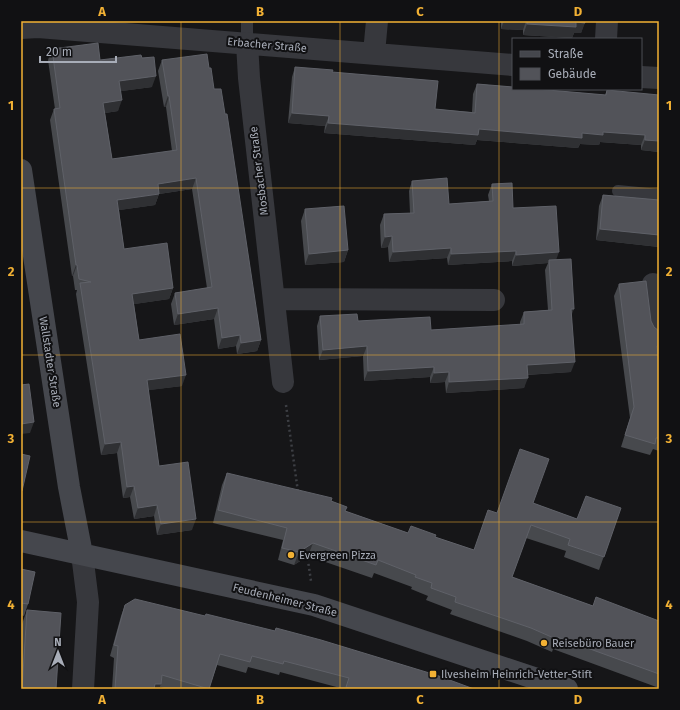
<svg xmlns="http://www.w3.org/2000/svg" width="680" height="710" font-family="'Fira Sans',sans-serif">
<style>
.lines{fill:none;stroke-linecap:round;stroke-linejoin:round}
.path{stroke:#3d3f44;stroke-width:2.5;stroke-dasharray:2 3;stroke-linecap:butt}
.service{stroke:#37383d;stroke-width:12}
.minor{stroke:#37383d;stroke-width:22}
.secondary{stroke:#45474d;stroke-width:22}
.wall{fill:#47494d}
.shaded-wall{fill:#2f3033}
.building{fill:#525359;stroke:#5f6168}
.grid{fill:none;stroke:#f2b134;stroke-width:1;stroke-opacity:0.55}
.poi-dot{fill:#f2b134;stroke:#111113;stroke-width:1.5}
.labels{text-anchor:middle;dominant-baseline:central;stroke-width:4;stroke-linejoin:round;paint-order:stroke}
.street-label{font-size:11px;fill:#a8adb8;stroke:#111113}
.poi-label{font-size:11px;fill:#a8adb8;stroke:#111113;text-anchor:start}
.neatline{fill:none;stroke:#f2b134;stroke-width:1.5}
.grid-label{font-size:13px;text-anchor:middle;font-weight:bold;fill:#f2b134}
</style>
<rect width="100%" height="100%" fill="#161618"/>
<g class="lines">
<!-- path -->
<path class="path" d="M286,405L298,492
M307,554L311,581"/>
<!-- service -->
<path class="service" d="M247,21V43
M618,191L659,195"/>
<!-- minor -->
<path class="minor" d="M21,28L38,27L513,65
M606,39L607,21
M247,43L249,78L283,382
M374,53L377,21
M641,77L659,78
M659,285L653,284L659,331
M274,299L494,300
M82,554L88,602L83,689"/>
<!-- secondary -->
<path class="secondary" d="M21,170L69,487L82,554
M21,541L314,605L567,689"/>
</g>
<!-- wall -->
<path class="wall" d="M501,21H585L581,33H574L572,38L523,35V30L501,29Z
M52,49L100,60L142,58L152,87L121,91L118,111L105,113L112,159L172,151L166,107H164L158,71L162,60L209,68L214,89L261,340L257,351L237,354L236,346L218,349L214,319L174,325L171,304L175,293L207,288L192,189L159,194L155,205L119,210L124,249L173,288L169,299L134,304L139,340L182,386L148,390L159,466L192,530L157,535L154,516L134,519L130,497L123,498L117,453L101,455L76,294L77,290H75L73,276H72L50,120L54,109H55L48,60Z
M295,67L332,72L435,109L472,112L473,94L477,84L605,95L607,90L659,152L641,150V145L600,142L599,145L580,144L578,148L477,140L475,145L324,133L325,126L288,123L292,77Z
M412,181L449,204L489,201L488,195L492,184L556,260L572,315L571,372L527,375L524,388L446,393L445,382L430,383V377L364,381L363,356L319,360L317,326L320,316L358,321L431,330L520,325V322L524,312L548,310L545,270L548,263L512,266V261L448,265L447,258L389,262L388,247L381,248L380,225L384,214L410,213L409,191Z
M603,195L659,200V247L596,240L599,206Z
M305,209L348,250L344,262L305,265L301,221Z
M619,284L651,321L658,357L659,362V451L653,449L650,455L621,447L630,418L614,296Z
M227,473L331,501L345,511L408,533L435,537L474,550L496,513L533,503L577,519L621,508L599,570L564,557L566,551L526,538L512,577L593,606L659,621V688L553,649L552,652L527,641L450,614L452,610L426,600L428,596L411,589L412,587L374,573L372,578L308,556L294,565L278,560L283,540L213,523L222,485Z
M21,569L28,604L24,616L21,615Z
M125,605L474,689H344L280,672L279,675L248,667L246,673L217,665L209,689H168L160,687L159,689H112L114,658L110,656L121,616Z
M27,610L56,689H21V639L22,624Z"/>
<!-- shaded-wall -->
<path class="shaded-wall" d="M504,21H526L523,30L501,29Z
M576,22L585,23L581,33H574L572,38L523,35L527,24Z
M156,76L152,87L115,92L119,81Z
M168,96H169L166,107H164Z
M122,100L118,111L99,114L103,103Z
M292,113L329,116L325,126L288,123Z
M328,123L582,133L603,132L645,135L641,145L600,142L599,145L580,144L578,148L477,140L475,145L324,133Z
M645,140L659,141V152L641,150Z
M196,178L192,189L159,194L155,205L113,211L117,200L158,184Z
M600,229L659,235V247L596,240Z
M392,236L388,247L381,248L385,237Z
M451,248L447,258L389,262L393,252Z
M348,250L344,262L305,265L309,254Z
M516,251L512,261L448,265L451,254Z
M559,252L555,263L549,260L548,263L512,266L516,255Z
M76,265H77L73,276H72Z
M173,288L169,299L128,305L132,294Z
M218,308L214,319L174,325L178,314Z
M571,309H574L570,319Z
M240,335L236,346L218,349L222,338Z
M261,340L257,351L237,354L241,343Z
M367,346L363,356L319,360L323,350Z
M657,346H659V357L653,358Z
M575,362L571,372L523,375L527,365Z
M434,367L430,377L364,381L368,371Z
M449,372L445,382L430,383L434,373Z
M186,375L182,386L143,391L147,380Z
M528,378L524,388L446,393L449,382Z
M34,422L30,433L21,434V424Z
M121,442L117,453L101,455L105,444Z
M134,486L130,497L123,498L127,487Z
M157,505L154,516L134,519L138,508Z
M196,519L192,530L157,535L161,524Z
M313,543L308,556L294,565L299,552Z
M155,684H161L159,689H153Z"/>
<!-- building -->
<path class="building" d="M527,21H585V23L576,22V27L527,24Z
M98,43L100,60L141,55L142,58L154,57L156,76L119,81L122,100L103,103L112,159L177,150L169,96H168L162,60L207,54L209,68H211L214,89H221L225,114H227L261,340L241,343L240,335L222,338L218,308L178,314L175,293L212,287L196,178L158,184L159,194L117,200L124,249L167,243L173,288L132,294L139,340L180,334L186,375L147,380L159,466L188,462L196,519L161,524L157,505L138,508L134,486L127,487L121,442L105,444L80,283L91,282L79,279L77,265H76L54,109L60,108L52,49Z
M295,67L333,70L332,72L438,81L435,109L475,113L477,84L513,87V89H536L606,95L607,90L659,95V141L645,140V135L603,132V135L582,133V138L479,129L478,135L328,123L329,116L292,113Z
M447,178L449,204L493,201L492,184L512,183L513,208L556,206L559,252L516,255V251L451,254V248L393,252L392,236L385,237L384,214L414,213L412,181Z
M603,195L659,200V235L600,229Z
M344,206L348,250L309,254L305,209Z
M571,259L574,309H571L575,362L527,365L528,378L449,382V372L434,373V367L368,371L367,346L323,350L320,316L357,314L358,321L430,317L431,330L524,324V312L552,310L549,260Z
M646,281L651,321L654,327L659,331V346H657L659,362V438H656L655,444L625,435L634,407L619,284Z
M29,384L34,422L21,424V385Z
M520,449L549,459L533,503L577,519L586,496L621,508L604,557L568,545L570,539L531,525L512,577L593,606L596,597L659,621V674L557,637L556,639L531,628L455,602L456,597L431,588L432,583L415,577L416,575L378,560L376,565L313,543L299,552L282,548L287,528L218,510L227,473L332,498L331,501L347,507L345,511L408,533L411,526L436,535L435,537L474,550L488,510L497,513Z
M21,454L30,456L22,491H21Z
M21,569L35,572L28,604L21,603Z
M135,599L205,616L206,614L275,631L276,628L321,640L436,675L474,689H351L346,687L349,678L284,661L283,664L252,656L250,662L220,654L209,689L162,675L161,684H155L154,689H115L118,646L114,645L125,605Z
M27,610L61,613L56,689H22Z"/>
<!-- grid -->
<path class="grid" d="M181,21V689M340,21V689M499,21V689M21,188H659M21,355H659M21,522H659"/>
<!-- markers -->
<g class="poi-dot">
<circle cx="291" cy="555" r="4"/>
<circle cx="544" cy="643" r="4"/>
<rect x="429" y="670" width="8" height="8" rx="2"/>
</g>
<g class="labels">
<!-- street labels -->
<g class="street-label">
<text transform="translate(267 45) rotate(5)">Erbacher Straße</text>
<text transform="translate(259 171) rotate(-97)">Mosbacher Straße</text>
<text transform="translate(50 362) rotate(81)">Wallstadter Straße</text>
<text transform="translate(285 600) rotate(14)">Feudenheimer Straße</text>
</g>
<!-- poi labels -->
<g class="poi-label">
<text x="299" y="555">Evergreen Pizza</text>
<text x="552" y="643">Reisebüro Bauer</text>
<text x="441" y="674">Ilvesheim Heinrich-Vetter-Stift</text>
</g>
</g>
<!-- border -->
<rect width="680" height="710" fill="none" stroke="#111113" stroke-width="44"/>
<!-- legend -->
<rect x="512" y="38" width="130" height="52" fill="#111113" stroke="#4d4f55"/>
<rect x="520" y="51" width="20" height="6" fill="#45474d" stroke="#4d4f55"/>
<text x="548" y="58" font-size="12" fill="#a8adb8">Straße</text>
<rect x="520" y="68" width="20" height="12" fill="#525359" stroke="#4d4f55"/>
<text x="548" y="78" font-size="12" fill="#a8adb8">Gebäude</text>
<!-- north arrow -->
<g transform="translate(58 652)" stroke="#111113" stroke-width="3" paint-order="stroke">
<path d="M0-3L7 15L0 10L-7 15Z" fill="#a8adb8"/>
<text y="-6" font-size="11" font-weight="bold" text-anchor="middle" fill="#a8adb8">N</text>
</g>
<!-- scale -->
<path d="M40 56v6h76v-6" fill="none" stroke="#a8adb8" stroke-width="2"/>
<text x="46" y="56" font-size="12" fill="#a8adb8" stroke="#111113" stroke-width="3" paint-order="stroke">20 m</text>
<rect x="22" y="22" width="636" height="666" class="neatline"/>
<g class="grid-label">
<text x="102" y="16">A</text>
<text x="260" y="16">B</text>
<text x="420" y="16">C</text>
<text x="578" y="16">D</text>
<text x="11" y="110">1</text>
<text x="669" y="110">1</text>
<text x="11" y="276">2</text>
<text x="669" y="276">2</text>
<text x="11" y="443">3</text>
<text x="669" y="443">3</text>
<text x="11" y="609">4</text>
<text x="669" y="609">4</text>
<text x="102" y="704">A</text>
<text x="260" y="704">B</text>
<text x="420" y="704">C</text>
<text x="578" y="704">D</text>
</g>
</svg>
